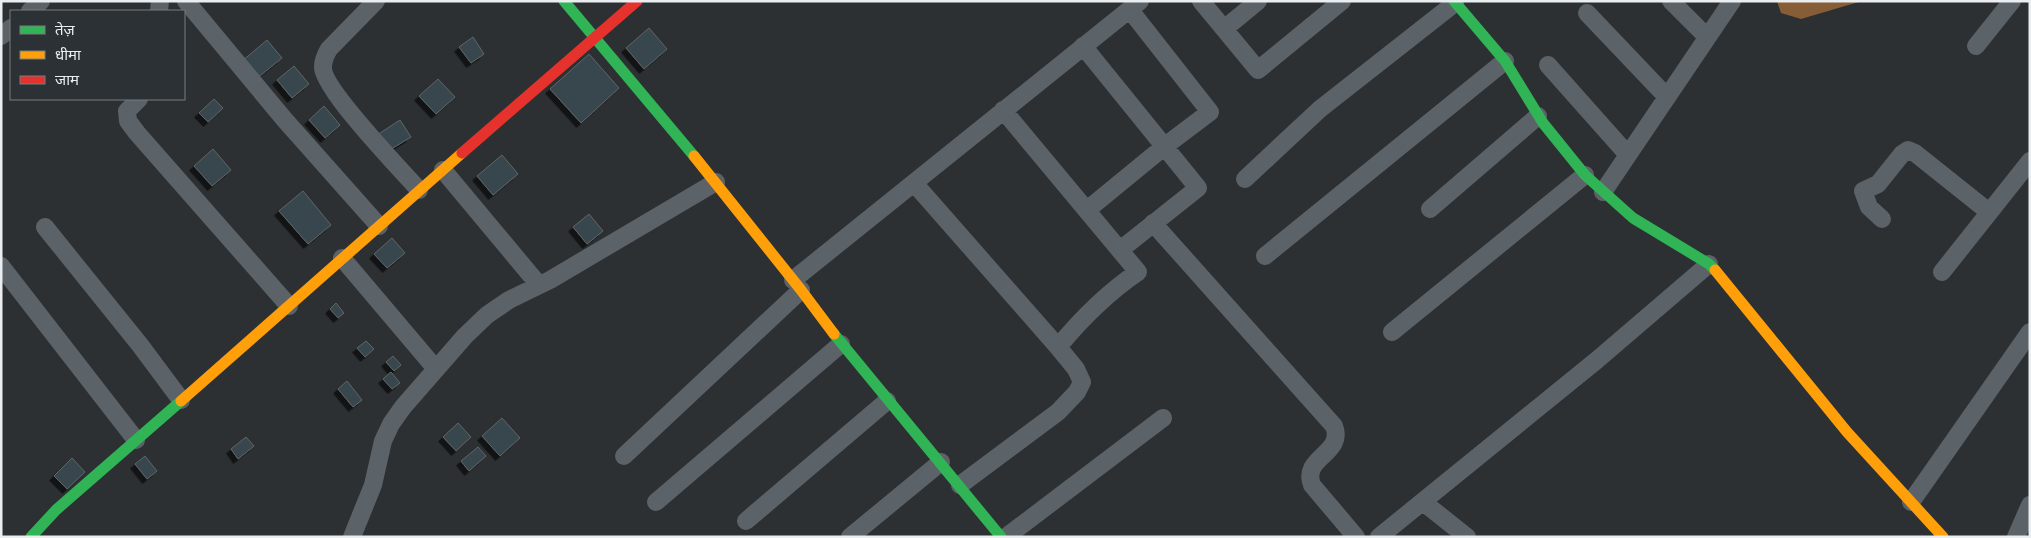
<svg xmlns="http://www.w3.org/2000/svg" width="2031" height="538" font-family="'Asap Condensed','Noto Sans Devanagari',sans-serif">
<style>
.water{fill:#865d37}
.building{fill:#38464e;stroke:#626566;filter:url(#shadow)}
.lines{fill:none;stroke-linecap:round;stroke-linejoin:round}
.street{stroke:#5b6268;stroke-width:18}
.fast{stroke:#30b455;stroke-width:11}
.slow{stroke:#ff9f0a;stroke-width:11}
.jam{stroke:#e5322d;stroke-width:11}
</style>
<defs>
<filter id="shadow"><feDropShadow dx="-4.5" dy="4.5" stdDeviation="0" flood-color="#0009"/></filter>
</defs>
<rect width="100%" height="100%" fill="#2d3032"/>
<!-- water -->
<path class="water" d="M1777,1H1862L1801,19L1781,13Z"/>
<!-- building -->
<path class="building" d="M649,28L667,49L644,69L626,48Z
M473,37L484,54L471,63L459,47Z
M267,40L282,58L256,79L241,62Z
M589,54L619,88L581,123L550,89Z
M294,66L309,84L292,98L277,80Z
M438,79L455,97L436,114L419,96Z
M214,99L223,108L208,122L199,113Z
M324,106L340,125L325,138L309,120Z
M400,120L411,137L388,151L377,135Z
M213,149L231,170L212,186L194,166Z
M502,155L518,174L493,195L477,176Z
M303,191L331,225L308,244L279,211Z
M589,214L603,231L587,244L573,227Z
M392,238L405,253L387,268L374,254Z
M336,303L344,313L338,318L330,309Z
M366,341L374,349L365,357L357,348Z
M393,356L401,365L394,371L386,362Z
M391,372L400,383L392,389L383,379Z
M347,381L362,400L353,407L338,389Z
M502,418L520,438L500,456L482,436Z
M458,423L471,437L456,451L443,437Z
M246,437L254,446L238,459L231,449Z
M478,447L486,456L469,471L461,461Z
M145,456L157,471L147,479L135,464Z
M72,458L85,472L67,489L54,476Z"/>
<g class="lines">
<!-- street -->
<path class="street" d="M186,1L284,119L379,226
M376,1L329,49C326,54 323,60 323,67C322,88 402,171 419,190
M1201,1L1258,70L1342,1
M1671,1L1707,37
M30,11L41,1
M159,11L160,1
M1587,13L1666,96
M1224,29L1258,1
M1,36L11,28
M1083,46L1198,188L1120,250
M1976,46L2012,1
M1548,65L1628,155
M139,99L127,111L128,121L137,133L289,306
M1003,110L1138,272C1107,293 1082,318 1058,347
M443,170L539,285
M1245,179L1320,109L1455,3
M914,183L1058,347L1076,369L1082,382L1077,392L1058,412L960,485
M1603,192L1732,1
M1430,209L1538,116
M1087,210L1165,146L1210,112L1130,10
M1882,219L1869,207L1863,191L1878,184L1902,154L1908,150L1915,153L1989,212
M1153,223L1334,426C1345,454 1301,457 1312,485L1356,537
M45,227L140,345L181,400
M1265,256L1505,61
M342,258L436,369
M1,266L136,440
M1942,272L2030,161
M793,280L1140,1
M1392,332L1585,175
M624,456L801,290
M656,502L841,344
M1423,502L1467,537
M1911,502L2030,332
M746,521L887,401
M352,537L373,485L383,441L391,424L403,407L465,336L487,315L509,300L550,280L716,182
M850,537L941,462
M1006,537L1163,418
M1379,537L1597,360L1709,264
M2016,537L2030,505"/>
<!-- fast -->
<path class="fast" d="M564,1L694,156
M1454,1L1505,61L1543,123L1585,175L1633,218L1709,264L1715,270
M834,334L1001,537
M31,537L56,510L181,401"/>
<!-- slow -->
<path class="slow" d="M694,156L801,290L834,334
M1715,270L1847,432L1943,537
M181,401L462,153"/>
<!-- jam -->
<path class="jam" d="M462,153L637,1"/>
</g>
<!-- border -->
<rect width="2031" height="538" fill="none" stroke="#ebeef1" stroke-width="5"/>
<!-- legend -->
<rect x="10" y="10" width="175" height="90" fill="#2b3134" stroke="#787d80"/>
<rect x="20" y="26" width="25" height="8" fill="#30b455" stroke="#787d80"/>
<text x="55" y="35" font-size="15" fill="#ebeef1">तेज़</text>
<rect x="20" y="51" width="25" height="8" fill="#ff9f0a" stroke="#787d80"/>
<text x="55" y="60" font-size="15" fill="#ebeef1">धीमा</text>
<rect x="20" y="76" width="25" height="8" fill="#e5322d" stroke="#787d80"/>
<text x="55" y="85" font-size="15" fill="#ebeef1">जाम</text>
</svg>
